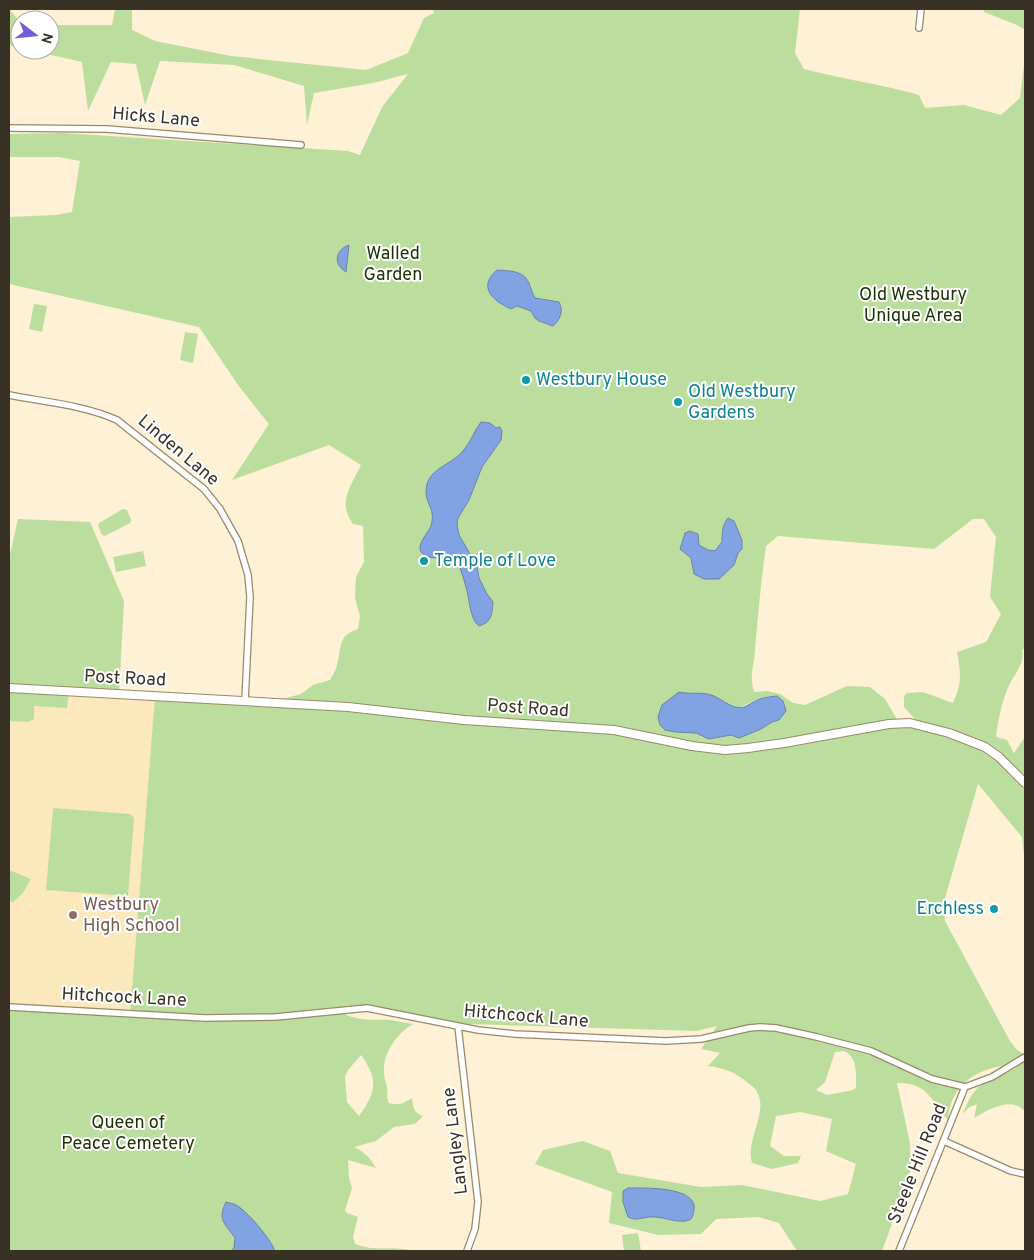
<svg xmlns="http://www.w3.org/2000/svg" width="1034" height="1260" font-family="Overpass,sans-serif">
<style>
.built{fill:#fce8bd}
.green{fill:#bbde9f;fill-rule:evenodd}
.water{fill:#81a3e4;stroke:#6b81aa}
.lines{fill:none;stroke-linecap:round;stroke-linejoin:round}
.minor-casing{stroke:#988968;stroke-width:8}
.secondary-casing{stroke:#988968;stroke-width:10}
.minor{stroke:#fff;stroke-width:5.5}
.secondary{stroke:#fff;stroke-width:8}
.culture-dot{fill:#0f9aa8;stroke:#fff;stroke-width:2}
.education-dot{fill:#8d6e63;stroke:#fff;stroke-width:2}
.labels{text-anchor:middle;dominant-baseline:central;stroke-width:4;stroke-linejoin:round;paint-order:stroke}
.street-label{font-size:18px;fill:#393224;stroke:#fff}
.park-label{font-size:18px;fill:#1a3100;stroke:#fff}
.culture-label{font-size:18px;fill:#0d838f;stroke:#fff;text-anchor:start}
.education-label{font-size:18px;fill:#785e54;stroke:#fff;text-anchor:start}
</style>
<rect width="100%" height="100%" fill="#fef1d5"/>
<!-- built -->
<path class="built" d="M9,688L155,696L130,1014L9,1007Z"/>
<!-- green -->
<path class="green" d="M9,9L20,22V48L9,45Z
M115,9H132V30L155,41L231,56L366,70L408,53L424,18L434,13L432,9H800L795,53L804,69C842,79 881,84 919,95L925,108L964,105L1001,115L1020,98L1025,56V648L1022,650C1025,666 1012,676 1007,690C1001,706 998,720 996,737L1007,740L1014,753L1025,737V864L1022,837L978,784L943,905L945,921L1010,1041L1017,1050L1025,1055V1112C1013,1095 987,1110 974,1118L977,1104L970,1107L962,1114C966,1107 969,1098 974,1092C984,1078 1007,1076 1019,1065C984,1064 950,1081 948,1120C931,1100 927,1082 897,1083L910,1143L911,1167L908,1180L882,1251H797L779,1223L759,1217L716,1219L701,1234L658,1235L609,1223L612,1192L535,1164L543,1150L583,1141L610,1151L618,1173L701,1187L742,1185L820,1201L848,1194L856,1164L826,1151L832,1119L800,1112L776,1116L770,1146L784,1156H801L798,1163L772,1169L752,1163C745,1140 769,1112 757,1092C756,1089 752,1086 749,1084C736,1072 724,1068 708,1066L720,1053L701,1049L717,1026L696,1031L468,1024L428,1019L367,1008L340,1011C356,1022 372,1019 390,1020C397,1021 405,1023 413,1024C397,1033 383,1053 384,1072C384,1078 386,1082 387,1088C388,1094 386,1098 389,1103C399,1106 404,1103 412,1098C413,1108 414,1113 423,1116L415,1124L394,1127L376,1141L354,1147C364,1152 370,1157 376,1168L348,1160L349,1178L352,1188L345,1210L347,1213L358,1217L353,1237L355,1244C373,1252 394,1245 413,1251H9V1007L130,1014L155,696L271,702L301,694L313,685L330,680C333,675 336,670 337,665C342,647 337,636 358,629L360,616L355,598L356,577L364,562L363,526L353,524C337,502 351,486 361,465L329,445L232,480L269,424L238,385L199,327L9,284V217L56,215L72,212L80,161L59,157H9V134L62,133L348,151L360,155L382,107L408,74L373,83L314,93L307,125L304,86L234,65L160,61L145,105L136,64L111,62L88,111L82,62L29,50H50V25H112ZM973,519H984L996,537L990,597L1001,614L986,642L957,652C961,673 962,683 953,703L923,692L907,693L904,696V707L915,719L898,721L885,699L870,687L847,686L805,705L793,703L780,694L767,691L754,692C749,675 754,667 755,650C758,615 761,581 766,546L778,536L934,549ZM777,696L779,720L772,722L761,729L740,707L764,697ZM843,1051C858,1056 856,1074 856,1087L853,1090L827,1095L816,1090L825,1082L835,1052ZM361,1055C379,1080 376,1092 359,1116L347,1102L345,1076L348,1070ZM644,1188L662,1189L688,1196L689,1220H671L652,1216Z
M984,9H1023L1025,11V30L1017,25L984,12Z
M34,304L47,306L42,332L29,329Z
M185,332L198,334L193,363L180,360Z
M123,509L127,510L131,520L130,523L105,536L102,535L98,526L99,523Z
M18,519L90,522L124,601L119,694L69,691L67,708L34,706V719L28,722L9,721V559Z
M143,551L146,566L116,572L113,557Z
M53,808L130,814L134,818L128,896L46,890Z
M9,870L31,879L23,893L12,903L9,898Z
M638,1233L641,1251H624L622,1235Z"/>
<!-- water -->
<path class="water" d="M349,245L346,272C333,264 335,250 349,245Z
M497,270C509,271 523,270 529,283C531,288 532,293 535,298L559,302C564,311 560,320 553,326L539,321L535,318L531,311L517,306L511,309C493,301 477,287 497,270Z
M481,422L490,423L496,428L500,427L502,431L501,440L482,467L469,500L458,518L457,525L459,535L477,566L479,578L487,594L493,602C492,614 492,622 479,626C469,618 470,599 466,587C464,579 461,571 458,563C455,562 451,559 448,558C439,556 431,561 422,553C415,546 428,533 431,526C436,509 426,505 426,492C426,468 451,466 463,451C471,442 474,431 481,422Z
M728,518L734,521L742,540V549L738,553L734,565L719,579H704L694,574L691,558L680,549L685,533L690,531L698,534L699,545L708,550L715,551L722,542C722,534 722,525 728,518Z
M679,692C692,695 702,691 714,696C723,700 733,710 744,707C747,706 751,703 754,702C762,697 769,697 777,696L783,701L786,711L779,720L772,722L761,729L739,738L731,735L709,739L696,733L675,732L665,730L660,725L658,717L662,705Z
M628,1188C644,1188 698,1186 694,1210C693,1214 693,1219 689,1220C679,1224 664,1217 654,1217C644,1216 637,1222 628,1217L623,1202V1191Z
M226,1202C230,1203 235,1204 238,1206C250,1215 270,1238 275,1251H231L234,1248L235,1238C225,1223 217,1221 226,1202Z"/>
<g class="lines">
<!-- minor casing -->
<g class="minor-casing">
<path id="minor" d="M919,28L921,9
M9,128L107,129L301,145
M9,395C44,402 84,405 117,420L204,489L220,509L238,541L248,575L250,597L245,701
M9,1007L205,1018L276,1017L367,1008L478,1030L515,1034L666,1041L701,1039L749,1028L760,1027L776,1028L817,1037L871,1051L932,1079L965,1087L992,1077L1025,1057
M458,1026L478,1202L475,1229L467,1251
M944,1141L1011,1171L1025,1174
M899,1251L965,1087"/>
</g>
<!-- secondary casing -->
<g class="secondary-casing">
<path id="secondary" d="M9,688L348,707L464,720L614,730L692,746L725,750L748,748L784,743L889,724L910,723L949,733L985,747L999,757L1025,783"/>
</g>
<!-- minor -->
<use href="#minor" class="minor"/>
<!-- secondary -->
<use href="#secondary" class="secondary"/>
</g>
<!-- markers -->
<g class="culture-dot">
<circle cx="526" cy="380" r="5"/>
<circle cx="678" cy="402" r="5"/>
<circle cx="424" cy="561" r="5"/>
<circle cx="994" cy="909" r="5"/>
</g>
<circle class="education-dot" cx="73" cy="915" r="5"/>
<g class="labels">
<!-- street labels -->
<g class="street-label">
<text transform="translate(156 118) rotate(5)">Hicks Lane</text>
<text transform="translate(178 451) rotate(40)">Linden Lane</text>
<text transform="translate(125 679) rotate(3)">Post Road</text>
<text transform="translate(528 709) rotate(4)">Post Road</text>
<text transform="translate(124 998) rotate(3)">Hitchcock Lane</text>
<text transform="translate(526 1017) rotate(5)">Hitchcock Lane</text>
<text transform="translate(456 1141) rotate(-97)">Langley Lane</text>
<text transform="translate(918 1164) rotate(-68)">Steele Hill Road</text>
</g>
<!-- park labels -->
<g class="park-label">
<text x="393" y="254">Walled<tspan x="393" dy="21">Garden</tspan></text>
<text x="913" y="295">Old Westbury<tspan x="913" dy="21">Unique Area</tspan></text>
<text x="128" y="1123">Queen of<tspan x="128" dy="21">Peace Cemetery</tspan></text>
</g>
<!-- culture labels -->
<g class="culture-label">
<text x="536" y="380">Westbury House</text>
<text x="688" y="392">Old Westbury<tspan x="688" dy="21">Gardens</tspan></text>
<text x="434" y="561">Temple of Love</text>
<text x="984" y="909" text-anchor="end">Erchless</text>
</g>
<!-- education labels -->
<g class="education-label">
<text x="83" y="905">Westbury<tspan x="83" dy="21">High School</tspan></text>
</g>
</g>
<!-- border -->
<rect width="1034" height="1260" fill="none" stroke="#393224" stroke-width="20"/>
<!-- north arrow -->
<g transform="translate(35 35) rotate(106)"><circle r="24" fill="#ffffff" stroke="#b0ada7"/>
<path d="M0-4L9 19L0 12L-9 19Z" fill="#715dd7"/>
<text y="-8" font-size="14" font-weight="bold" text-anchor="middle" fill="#393224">N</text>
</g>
</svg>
